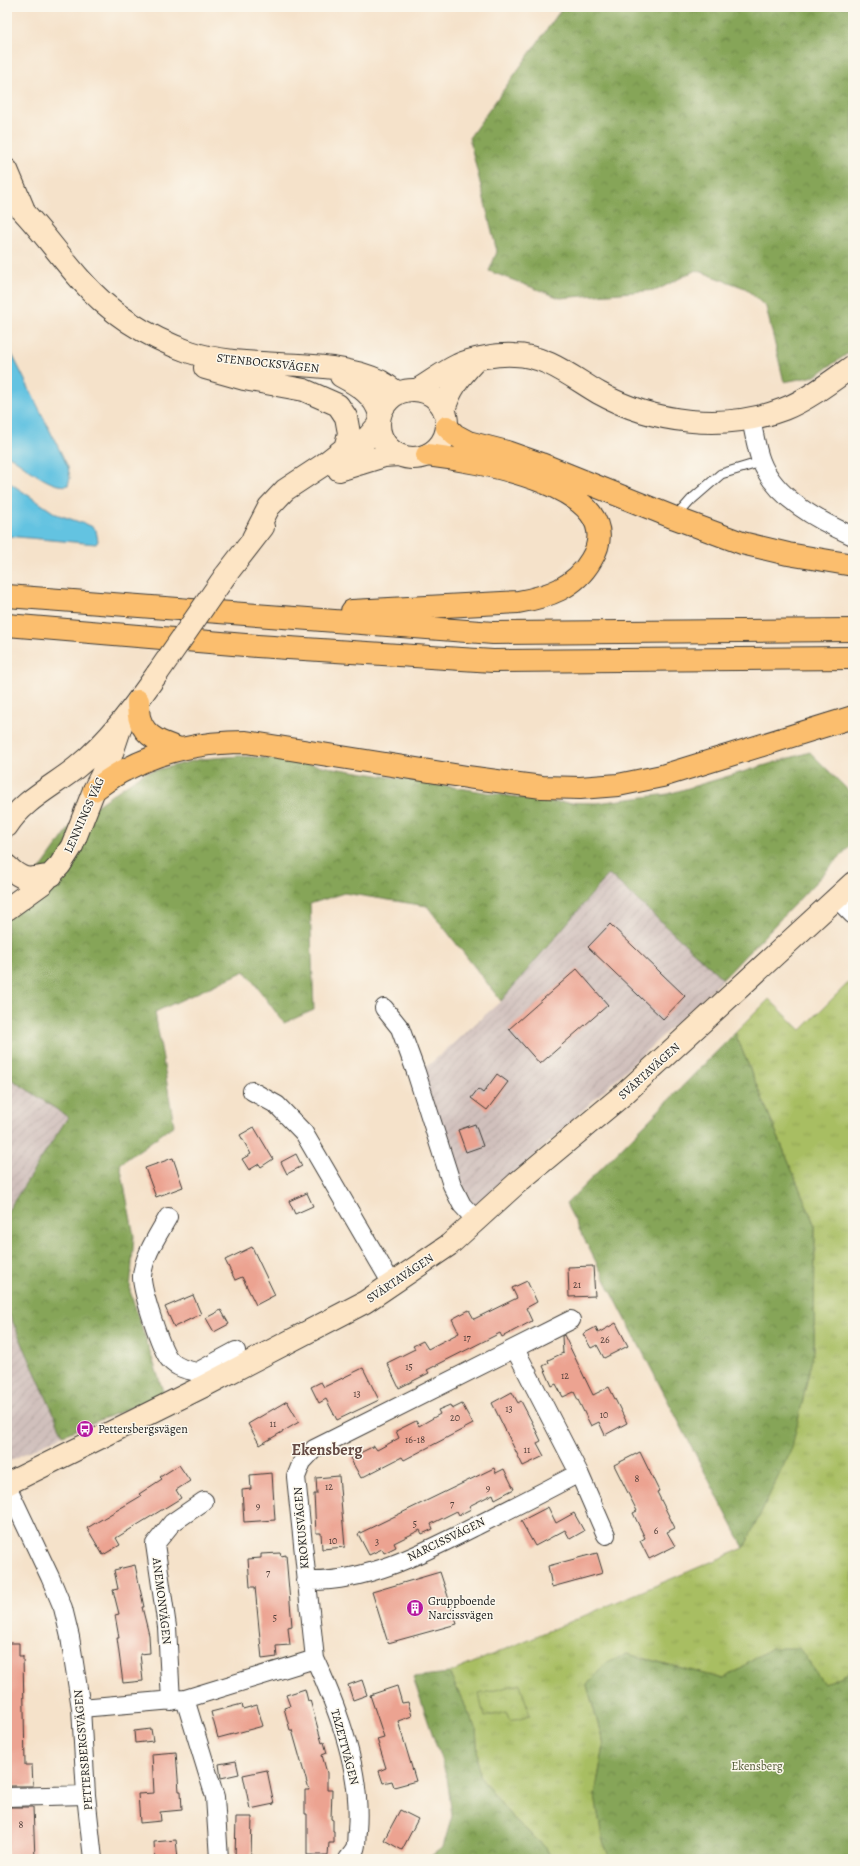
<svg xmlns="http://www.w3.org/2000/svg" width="860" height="1866" font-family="Alegreya,serif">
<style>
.industrial{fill:url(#industrial-furrows)}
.grass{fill:url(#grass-tufts);stroke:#626d3f}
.forest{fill:url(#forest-crowns);stroke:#51603a}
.park{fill:url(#park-crowns);stroke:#626d3f}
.water{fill:#63c3e1;stroke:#40707e}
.building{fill:#eca391}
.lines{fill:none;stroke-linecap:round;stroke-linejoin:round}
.lane-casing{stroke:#3d3a36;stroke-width:11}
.street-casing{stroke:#3d3a36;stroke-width:20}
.secondary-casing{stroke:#3d3a36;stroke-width:24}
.highway-casing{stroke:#3d3a36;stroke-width:24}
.lane{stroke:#fff;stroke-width:9}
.street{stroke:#fff;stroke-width:18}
.secondary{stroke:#fde5c5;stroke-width:22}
.highway{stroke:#fbbe6e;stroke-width:22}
.secondary-bridge-casing{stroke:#3d3a36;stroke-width:24;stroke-linecap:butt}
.secondary-bridge{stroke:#fde5c5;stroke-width:22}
.labels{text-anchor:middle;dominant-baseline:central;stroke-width:3;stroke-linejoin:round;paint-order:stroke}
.number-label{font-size:10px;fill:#503e39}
.street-label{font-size:12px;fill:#1c1c1c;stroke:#fbf7ec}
.poi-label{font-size:12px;fill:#1c1c1c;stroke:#fbf7ec;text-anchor:start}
.park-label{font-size:12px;fill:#545d38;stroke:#fbf7ec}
.district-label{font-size:16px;font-weight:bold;fill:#654b45;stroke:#fbf7ec}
</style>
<defs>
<pattern id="industrial-furrows" width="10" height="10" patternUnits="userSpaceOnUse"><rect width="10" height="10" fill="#d0c0bc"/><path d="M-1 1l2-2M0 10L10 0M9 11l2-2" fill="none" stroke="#b2a4a1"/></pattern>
<pattern id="grass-tufts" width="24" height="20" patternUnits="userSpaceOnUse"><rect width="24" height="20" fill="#a8be62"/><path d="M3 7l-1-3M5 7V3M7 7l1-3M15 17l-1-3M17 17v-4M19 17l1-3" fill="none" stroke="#90a354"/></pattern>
<pattern id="forest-crowns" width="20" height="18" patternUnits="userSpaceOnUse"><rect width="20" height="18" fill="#86a558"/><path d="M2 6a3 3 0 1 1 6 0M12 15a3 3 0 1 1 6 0" fill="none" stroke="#6d8648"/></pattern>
<pattern id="park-crowns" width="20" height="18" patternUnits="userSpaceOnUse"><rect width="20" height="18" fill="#a8be62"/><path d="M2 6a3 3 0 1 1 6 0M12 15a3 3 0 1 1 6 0" fill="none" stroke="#90a354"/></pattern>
</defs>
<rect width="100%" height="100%" fill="#fbf7ec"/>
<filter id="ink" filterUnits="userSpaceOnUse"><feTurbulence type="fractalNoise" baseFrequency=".025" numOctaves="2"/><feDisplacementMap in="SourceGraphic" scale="8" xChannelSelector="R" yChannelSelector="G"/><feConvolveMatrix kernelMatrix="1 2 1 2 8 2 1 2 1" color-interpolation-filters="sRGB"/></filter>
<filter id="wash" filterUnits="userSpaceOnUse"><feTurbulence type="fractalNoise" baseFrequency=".012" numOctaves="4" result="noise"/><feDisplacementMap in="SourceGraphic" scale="16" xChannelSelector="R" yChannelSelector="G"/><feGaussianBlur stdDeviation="0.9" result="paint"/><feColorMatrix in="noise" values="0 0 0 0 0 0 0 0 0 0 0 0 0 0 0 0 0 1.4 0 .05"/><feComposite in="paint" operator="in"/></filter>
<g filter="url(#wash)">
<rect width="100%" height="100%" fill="#f5e2ca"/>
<!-- industrial -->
<path class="industrial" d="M609,874L723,979L475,1211L457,1185L422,1071L501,1001Z
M7,1076L68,1117L7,1212Z
M7,1309L63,1435L7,1462Z"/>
<!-- grass -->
<path class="grass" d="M853,978V1671L824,1684L771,1648L724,1679L627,1654L587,1685L604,1745L595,1795L602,1838L610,1859H552L546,1848L511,1816L479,1776L476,1728L449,1673L744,1548L814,1350L815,1226L735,1033L769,999L801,1030Z"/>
<!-- forest -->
<path class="forest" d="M563,7H853V350L815,376L784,382L766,307L745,288L696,270L657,290L560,298L489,271L497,252L469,138Z
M810,752L853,795V843L723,979L609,874L501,1001L427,906L344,893L310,904L314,1010L284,1023L245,971L155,1012L174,1125L120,1164L134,1236L130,1291L164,1394L63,1435L7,1309V1212L68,1117L7,1076V916L75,820L144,773L201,759L240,756L277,759L547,802L597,803L668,794Z
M735,1033L815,1226L814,1350L792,1448L744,1548L566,1204Z
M771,1648H799L824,1684L853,1671V1859H610L602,1838L595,1795L604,1745L587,1685L605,1664L627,1654L724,1679Z
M449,1673L476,1728L479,1776L511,1816L546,1848L552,1859H427L443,1847L452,1816L447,1777L413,1677Z"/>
<!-- park -->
<path class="park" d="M520,1684L530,1715L510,1721L506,1712L484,1717L479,1694Z"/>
<!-- water -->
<path class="water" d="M7,344L68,467L70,478L68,485C50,490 23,463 7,455Z
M7,481L56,514L91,526L96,530L98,541L96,544L7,536Z"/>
<g id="blocks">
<!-- building -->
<path class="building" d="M610,924L685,996L663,1019L588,947Z
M577,969L608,1005L540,1064L509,1029Z
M497,1074L508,1082L487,1110L471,1098L478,1089L483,1093Z
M475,1124L483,1146L466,1152L458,1130Z
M254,1127L273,1159L261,1167L259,1164L249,1170L242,1159L251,1154L240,1135Z
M296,1154L302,1166L287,1174L281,1162Z
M173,1158L183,1187L156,1197L145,1168Z
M307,1193L313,1206L295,1214L289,1201Z
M252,1247L275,1295L256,1305L242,1277L235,1280L225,1260Z
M593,1266L595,1296L569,1297L568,1267Z
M527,1281L537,1302L526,1308L532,1321L502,1337L500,1333L427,1370L429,1373L399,1388L387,1363L415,1349L413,1346L423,1341L428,1349L459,1333L452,1319L469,1310L474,1319L517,1298L512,1288Z
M193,1295L201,1314L174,1327L165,1307Z
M221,1310L229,1324L214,1332L206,1318Z
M616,1323L628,1346L604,1358L597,1345L591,1348L583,1334L596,1327L598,1333Z
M564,1335L593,1395L609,1387L627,1423L605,1435L599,1422L591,1426L574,1392L563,1397L556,1384L552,1386L543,1366L549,1363L548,1360L563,1353V1354L562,1336Z
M363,1368L379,1400L337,1420L326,1399L319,1403L311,1387L321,1382L324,1387Z
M512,1392L518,1403L521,1401L533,1424L541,1441L537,1443L544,1456L523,1466L492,1403Z
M287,1401L299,1422L260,1445L248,1424Z
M462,1404L473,1424L404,1460L402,1457L361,1478L350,1458L374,1446L377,1450L399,1438L396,1431L416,1421L419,1426L440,1414L438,1410L450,1405L452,1409Z
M640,1452L659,1491L657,1492L675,1528L667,1532L675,1546L649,1559L640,1541L645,1538L633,1513L637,1511L614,1465Z
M179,1465L190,1481L176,1490L181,1498L116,1538L120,1545L103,1555L87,1528L141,1496L139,1494L162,1479L160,1477Z
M494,1468L496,1473L504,1469L514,1489L495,1499L493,1494L469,1506L471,1509L459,1515L457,1511L431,1524L433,1529L422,1534L420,1530L394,1543L396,1547L384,1553L382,1549L369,1555L358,1534Z
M272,1473L275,1520L244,1522L242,1490L251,1489L250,1475Z
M339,1476L345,1547L322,1549L321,1533H316L314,1494H317L316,1478Z
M548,1507L556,1523L574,1513L584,1531L570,1539L565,1530L535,1546L521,1521Z
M280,1553L281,1556L286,1555L292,1626L288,1627L290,1645L276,1646L277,1657L262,1659L255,1587H250L248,1559L261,1558V1554Z
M597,1553L603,1573L552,1587L548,1566Z
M135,1565L144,1607H142L149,1635L150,1653L140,1654L143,1681L123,1683L117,1638H119L115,1615L119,1614L113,1590L118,1589L114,1570Z
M440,1572L457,1624L388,1643L372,1592Z
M7,1643H19V1656H23L25,1765H32L33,1786H7Z
M362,1680L367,1695L353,1700L348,1685Z
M397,1686L402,1703L408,1702L412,1716L398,1721L416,1781L394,1787L392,1781L383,1783L379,1771L386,1768L377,1739L384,1737L370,1695Z
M305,1689L308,1701L310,1700L322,1743L324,1742L327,1753L322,1755L327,1773V1790H332L331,1819L333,1820V1831H334V1843H329L328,1855H307V1814H305V1790H309L292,1730H290L284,1708L290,1706L286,1695Z
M242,1704L243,1709L257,1705L263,1726L218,1738L211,1712Z
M151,1729L153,1741L135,1743L134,1731Z
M176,1752L179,1791H181L182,1810L160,1812L161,1821L140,1823L138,1794L154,1793L152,1754Z
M236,1761L239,1774L221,1778L219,1764Z
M267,1770L274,1804L250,1809L243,1775Z
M7,1807H33L35,1859H8Z
M400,1810L418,1819L402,1850L384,1840Z
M236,1817H252L251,1859H235Z
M176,1840L178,1859H155L154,1842Z"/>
</g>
</g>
<g filter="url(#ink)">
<use href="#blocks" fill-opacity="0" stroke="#3d3a36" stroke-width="1"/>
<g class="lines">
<!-- lane casing -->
<g class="lane-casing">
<path id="lane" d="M675,518L691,500L721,474L761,462"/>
</g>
<!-- street casing -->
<g class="street-casing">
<path id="street" d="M751,419C754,432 756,448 761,461C775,498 819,521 853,536
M836,898L853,915
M384,1008L400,1028L416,1072L452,1185L462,1205L477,1221
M252,1091L277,1105L304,1133L392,1284
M168,1217C158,1235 144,1255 142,1276C141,1288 161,1351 170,1360C177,1368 187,1370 197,1372L204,1386
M515,1349L579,1473L606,1535
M197,1372L236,1351
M7,1486L50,1577L63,1608L70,1637L81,1708L86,1795L93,1859
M306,1581C367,1583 425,1552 478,1525C512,1508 545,1491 579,1473
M185,1699L215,1797L219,1859
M171,1701L167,1627L155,1544L172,1523L204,1501
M81,1708L185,1699L315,1659
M7,1797L86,1795
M348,1859C350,1856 353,1853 355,1849C357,1844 356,1836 357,1831C362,1772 339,1712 315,1659L296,1477L302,1462L314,1449L571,1320"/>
</g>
<!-- secondary casing -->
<g class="secondary-casing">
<path id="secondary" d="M7,170L23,208
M7,195C35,220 55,251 80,279C110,314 147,337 190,352C248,372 325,355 380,381C387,385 392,389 398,393
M205,368L244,379L304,390L338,405L346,417L349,433L345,448L323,465L285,490L269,507L253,538
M341,376C358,385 375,395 380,415
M417,390C431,382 443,372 458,365C472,358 499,354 514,355C546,355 573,378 599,393C653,423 725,432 784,409C807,400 832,381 853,366
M379 424a34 34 0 1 1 68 0a34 34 0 1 1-68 0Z
M444,411C449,390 460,377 474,362
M339,464L360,446L379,424
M339,470L384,456L399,455
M225,576L263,527
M7,826C23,800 54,786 77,767C110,740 133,708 157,674
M7,866C25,883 29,879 52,875
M7,909L43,883L60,865L72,846L94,790L111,756L122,723
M7,1484L204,1386L365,1302L449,1245L517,1183L624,1094L853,883"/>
</g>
<!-- highway casing -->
<g class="highway-casing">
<path id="highway" d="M447,427L455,435L468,442L507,452L541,464L675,518L742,543L788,554L853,565
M7,596L493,633L853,630
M352,611L518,602C547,597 575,588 591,560C636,486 470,460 427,455
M7,625L257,646L493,661L853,658
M138,701C138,707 138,715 140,720C145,738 165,744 180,749
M94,790C104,783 114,775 125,770C162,750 204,742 246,742L467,777L542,787L580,788L618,785L662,776L853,717"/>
</g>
<!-- lane -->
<use href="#lane" class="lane"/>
<!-- street -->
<use href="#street" class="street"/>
<!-- secondary -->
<use href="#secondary" class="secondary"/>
<!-- highway -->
<use href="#highway" class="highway"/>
<!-- secondary-bridge casing -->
<g class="secondary-bridge-casing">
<path id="secondary-bridge" d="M157,674L225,576"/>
</g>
<!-- secondary-bridge -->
<use href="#secondary-bridge" class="secondary-bridge"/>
</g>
</g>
<!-- icons -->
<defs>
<g id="bus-disc" transform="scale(0.9)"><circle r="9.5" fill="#b5179e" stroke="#fbf7ec"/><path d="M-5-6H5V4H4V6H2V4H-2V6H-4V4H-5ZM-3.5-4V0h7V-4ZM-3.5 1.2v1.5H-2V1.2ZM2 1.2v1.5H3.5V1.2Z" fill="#fff"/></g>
<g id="building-disc" transform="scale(0.9)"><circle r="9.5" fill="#b5179e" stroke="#fbf7ec"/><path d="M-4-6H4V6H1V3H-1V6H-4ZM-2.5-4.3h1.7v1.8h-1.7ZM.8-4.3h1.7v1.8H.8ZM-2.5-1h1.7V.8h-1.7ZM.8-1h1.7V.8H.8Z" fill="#fff"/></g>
</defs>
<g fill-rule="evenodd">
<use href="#bus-disc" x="85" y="1429"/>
<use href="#building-disc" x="415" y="1608"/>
</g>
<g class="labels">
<!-- number labels -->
<g class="number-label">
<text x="577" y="1284">21</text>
<text x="467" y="1337">17</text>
<text x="605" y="1339">26</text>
<text x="409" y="1366">15</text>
<text x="565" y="1375">12</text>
<text x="357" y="1393">13</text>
<text x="509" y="1408">13</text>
<text x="604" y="1414">10</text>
<text x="455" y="1417">20</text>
<text x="273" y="1423">11</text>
<text x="415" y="1439">16-18</text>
<text x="527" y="1449">11</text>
<text x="637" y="1478">8</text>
<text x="329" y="1486">12</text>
<text x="488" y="1487">9</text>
<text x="452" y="1503">7</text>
<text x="258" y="1505">9</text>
<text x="415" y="1523">5</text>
<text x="656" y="1530">6</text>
<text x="333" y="1540">10</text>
<text x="377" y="1541">3</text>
<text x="268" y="1572">7</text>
<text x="275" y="1617">5</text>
<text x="21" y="1824">8</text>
</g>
<!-- street labels -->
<g class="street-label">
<text transform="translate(268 363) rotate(6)">STENBOCKSVÄGEN</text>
<text transform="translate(84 815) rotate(-66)">LENNINGS VÄG</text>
<text transform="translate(649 1071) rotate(-42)">SVÄRTAVÄGEN</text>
<text transform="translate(400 1278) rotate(-34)">SVÄRTAVÄGEN</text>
<text transform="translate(301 1528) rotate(-95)">KROKUSVÄGEN</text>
<text transform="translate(446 1539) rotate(-26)">NARCISSVÄGEN</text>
<text transform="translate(162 1601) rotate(83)">ANEMONVÄGEN</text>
<text transform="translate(345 1747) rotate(75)">TAZETTVÄGEN</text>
<text transform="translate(83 1750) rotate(-95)">PETTERSBERGSVÄGEN</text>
</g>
<!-- poi labels -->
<g class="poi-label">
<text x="98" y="1429">Pettersbergsvägen</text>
<text x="428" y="1601">Gruppboende<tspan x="428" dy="14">Narcissvägen</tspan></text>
</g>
<!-- park labels -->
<g class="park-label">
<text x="757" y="1766">Ekensberg</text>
</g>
<!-- district labels -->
<g class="district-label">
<text x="327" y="1450">Ekensberg</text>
</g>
</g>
<!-- margin -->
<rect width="860" height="1866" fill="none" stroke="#fbf7ec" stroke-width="24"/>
</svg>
